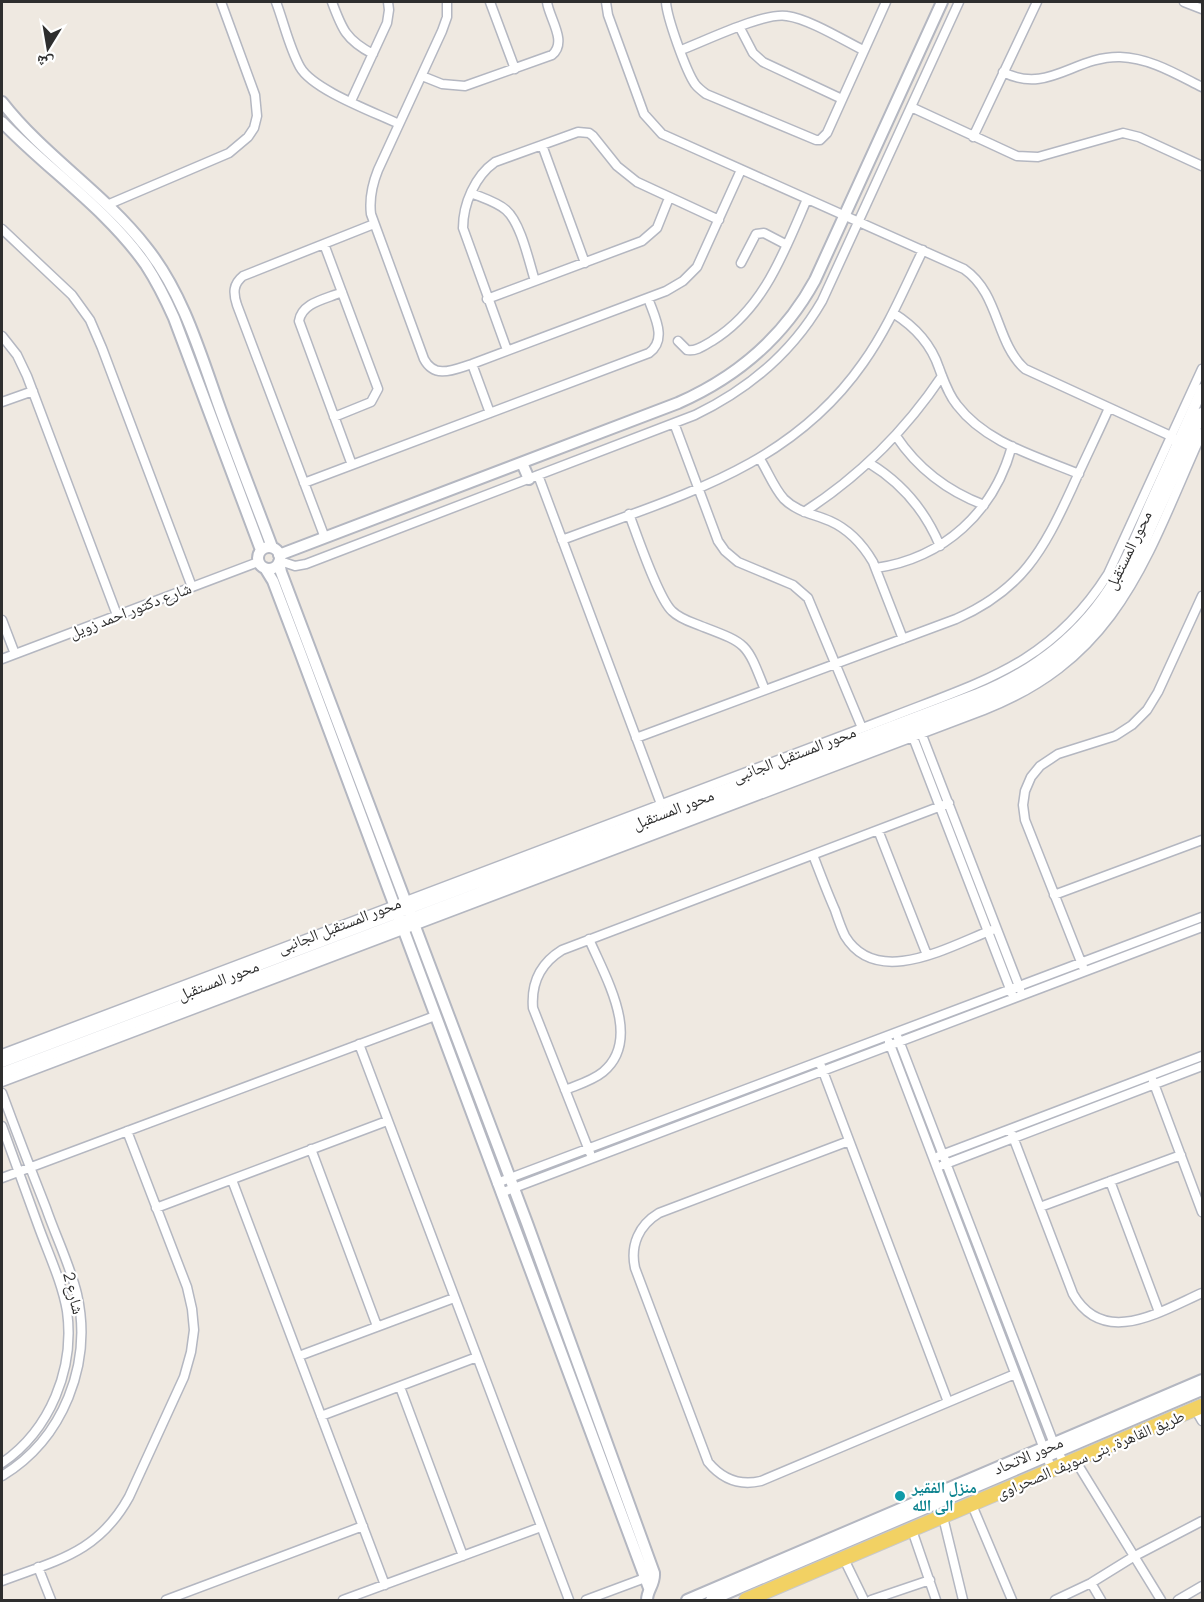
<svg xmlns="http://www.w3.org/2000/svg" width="1204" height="1602" font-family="Manrope,'Noto Naskh Arabic',sans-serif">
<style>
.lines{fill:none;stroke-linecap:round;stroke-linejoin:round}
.minor-casing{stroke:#b4b7c1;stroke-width:11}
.tertiary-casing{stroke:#b4b7c1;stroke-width:14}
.primary-casing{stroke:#c9c9c9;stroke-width:16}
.minor{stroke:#fff;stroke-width:8}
.tertiary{stroke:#fff;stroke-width:10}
.primary{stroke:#f2d163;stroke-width:14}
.culture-dot{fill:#0f9aa8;stroke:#fff;stroke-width:2}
.labels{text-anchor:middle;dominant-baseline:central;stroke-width:4.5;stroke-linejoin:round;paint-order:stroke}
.street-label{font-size:16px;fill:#2e2e2e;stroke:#fff}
.culture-label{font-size:16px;font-weight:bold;fill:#0d838f;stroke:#fff;text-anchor:start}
</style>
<rect width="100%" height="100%" fill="#efe9e1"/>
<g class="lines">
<!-- minor casing -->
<g class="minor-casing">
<path id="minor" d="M276,2C284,23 289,47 300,67C313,90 374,112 399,124
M332,2C342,29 346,40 373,54
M447,2V17L442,31L378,170C372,185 369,198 371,214L424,359C435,380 455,369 472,364L666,291L683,281L697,267L741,170
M490,2L515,69
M606,2L608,15L644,114L662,134L964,269C1000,294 995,342 1025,369L1173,437V440
M666,2C667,18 686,71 695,84C698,88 702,91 706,94L816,140H820L827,133L886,2
M1184,2L1202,9
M740,28L753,53L763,62L842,99
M681,50C705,41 764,12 787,16C809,19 843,40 863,50
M1003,72C1048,95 1074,56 1120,57C1150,58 1176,74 1202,87
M422,76L442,84L465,86L552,55C568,42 549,18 547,2
M351,101L387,23L389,10L388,2
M911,107L1017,156L1038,157L1123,133L1139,137L1202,166
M973,137L1037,2
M542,145L585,263
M471,193C483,198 497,202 506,210C521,223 529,262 535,281
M107,205L229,153L248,137L254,128L257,116L255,95L221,2
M2,229L72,295L90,320L102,348L192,587
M324,244L378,389L371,402L334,417
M741,263L756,234L764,233L787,245
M342,292C327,299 302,302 299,321L352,465
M487,299L642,241L657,228L669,198
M893,313C914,326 931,344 939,368C944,381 948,394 957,405C986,443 1036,456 1079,474
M2,336L17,355L27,376L117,615
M678,341L687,350C696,352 705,345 712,341C764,309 784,252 807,199
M507,350L463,228C463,204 475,176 495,162L578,132L589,133L593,136L617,166L637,182L719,220
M472,364L490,413
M2,402L33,391
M674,423L718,541L725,551L738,562L793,585L808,598L862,728
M896,436C918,469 947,491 984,505
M760,459C768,472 774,488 784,499C797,512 814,514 830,521C848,529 863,545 873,562L903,639
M869,463C902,483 925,510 940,546
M538,475L661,804
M304,483L649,353C668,339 654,316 648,298
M804,512C860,476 905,431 942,376
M629,514C637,535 658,598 672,611C680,619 691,622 701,626C748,644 746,642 765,690
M325,538L237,305C233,293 233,284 243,276L374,224
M562,540C677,496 789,469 863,363C888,328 904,289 923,250
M280,561L295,566L306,564L695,415C749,389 792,353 822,301L959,2
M876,568C944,558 994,512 1012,446
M2,620L15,654
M2,659L258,562
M920,730L1020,989
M911,732L1012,994
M636,738L956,619C1022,590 1043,551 1072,488C1084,461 1097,435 1109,408
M878,830L927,955
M813,855C820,873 827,892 835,910C838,919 841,928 845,936C877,989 950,946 992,930
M1054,895L1202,840
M1083,967L1025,820L1023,805L1025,791L1031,777L1040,766L1058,754L1115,736L1132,725L1147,710L1158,692L1202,596
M898,1038L1054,1444L1065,1465
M889,1042L1052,1470
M359,1044L569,1600
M2,1054L889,718C983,681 1051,664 1108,574L1202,369
M821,1066L948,1402
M1153,1081L1202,1212
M2,1082L984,710C1120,657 1147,555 1202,433
M565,1090C577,1085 592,1081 603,1072C643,1039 605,977 589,939
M2,1093C16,1131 31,1170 46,1208C56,1237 70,1265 77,1294C93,1364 63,1439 2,1476
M2,1126C14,1159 26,1192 38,1225C48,1253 62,1282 67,1311C75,1369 50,1430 2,1463
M1010,1129L1073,1294C1104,1348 1161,1311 1202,1293
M849,1141L659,1213C639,1225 630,1245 635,1268L708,1462C722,1479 740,1486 761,1481L1015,1374
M311,1149L377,1326
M590,1153L533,1008C531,983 541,963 562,950L949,803
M939,1156L1202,1056
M943,1165L1202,1066
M2,1178L435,1016
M232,1180L385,1585
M1110,1181L1159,1312
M497,1183L1202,917
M501,1193L1202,927
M1040,1207L1181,1155
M156,1208L387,1121
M299,1356L454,1298
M400,1387L463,1556
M1195,1409L1202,1421
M321,1416L477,1357
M1075,1460L1161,1600
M972,1505L1012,1600
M943,1517L963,1600
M912,1530L936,1600
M844,1559L864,1600
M38,1567L51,1600
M2,1581C57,1560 98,1553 129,1497L184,1377L191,1352L194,1330L192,1309L187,1287L127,1131
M1091,1583L1101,1600
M166,1600L363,1526
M343,1600L541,1527
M586,1600L645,1578
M871,1600L930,1580
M1055,1600L1091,1583L1133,1557L1202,1521
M1178,1600L1202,1586"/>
</g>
<!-- tertiary casing -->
<g class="tertiary-casing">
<path id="tertiary" d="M2,102C44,156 104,193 146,247C182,292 199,349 218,403C235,451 254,499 272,547
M2,122C48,170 107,209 146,265C157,282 166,300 174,318L261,550
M522,463L529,479
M258 558a11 11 0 1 1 22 0a11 11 0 1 1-22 0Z
M279,555L678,403C737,377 784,337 815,280L942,2
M279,562L281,572L527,1223L654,1573C655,1584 647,1590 647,1600
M265,568L273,581L300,652L649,1588
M2,1062L978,694C1035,671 1084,633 1115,580C1129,556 1139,530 1150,505C1167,467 1185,428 1202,389
M2,1073L981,703C1041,679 1091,640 1123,585C1136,563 1145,540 1155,518C1171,483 1187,448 1202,413
M687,1600L1202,1380
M711,1600L1202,1390"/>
</g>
<!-- primary casing -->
<g class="primary-casing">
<path id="primary" d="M746,1600L1202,1406"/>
</g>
<!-- minor -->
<use href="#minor" class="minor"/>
<!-- tertiary -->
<use href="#tertiary" class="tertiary"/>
<!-- primary -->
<use href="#primary" class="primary"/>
</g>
<!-- markers -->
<circle class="culture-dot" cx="900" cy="1496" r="6"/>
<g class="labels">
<!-- street labels -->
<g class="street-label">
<text transform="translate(1128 550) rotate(-64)">محور المستقبل</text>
<text transform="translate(130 610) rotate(-21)">شارع دكتور احمد زويل</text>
<text transform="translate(794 754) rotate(-21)">محور المستقبل الجانبى</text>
<text transform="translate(673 809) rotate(-21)">محور المستقبل</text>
<text transform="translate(339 925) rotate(-21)">محور المستقبل الجانبى</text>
<text transform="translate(218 980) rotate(-21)">محور المستقبل</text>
<text transform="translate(74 1293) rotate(76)">شارع 2</text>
<text transform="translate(1090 1454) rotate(-23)">طريق القاهرة, بنى سويف الصحراوى</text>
<text transform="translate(1028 1455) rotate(-23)">محور الاتحاد</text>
</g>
<!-- culture labels -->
<g class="culture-label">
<text x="912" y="1487">منزل الفقير<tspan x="912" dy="18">الى الله</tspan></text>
</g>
</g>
<!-- border -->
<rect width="1204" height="1602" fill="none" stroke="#2e2e2e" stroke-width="6"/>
<!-- north arrow -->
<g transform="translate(48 48) rotate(191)" stroke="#ffffff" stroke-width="4.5" paint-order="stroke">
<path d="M0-4.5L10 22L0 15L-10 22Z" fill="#2e2e2e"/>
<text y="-9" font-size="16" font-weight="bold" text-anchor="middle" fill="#2e2e2e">ش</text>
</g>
</svg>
